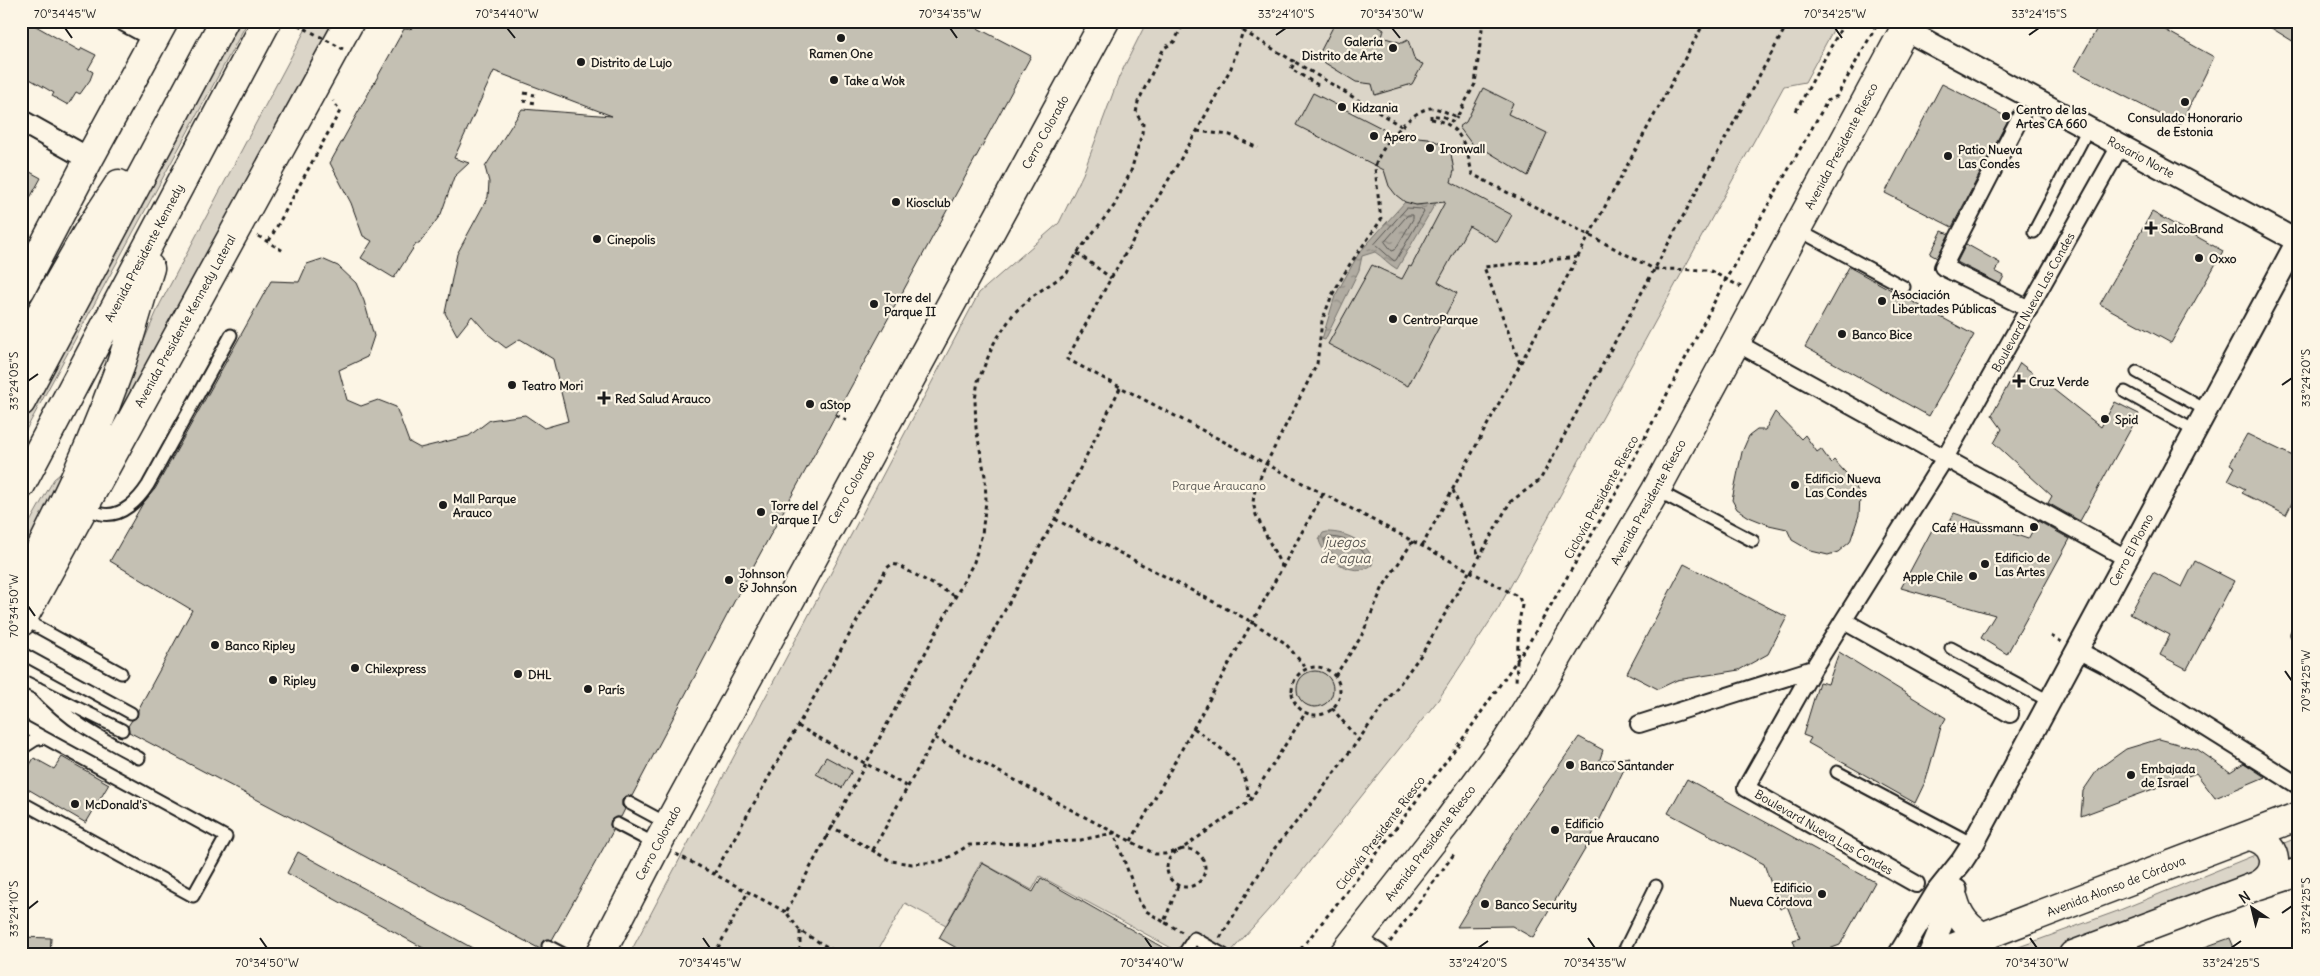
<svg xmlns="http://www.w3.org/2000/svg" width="2320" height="976" font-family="Delius,sans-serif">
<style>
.green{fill:#dbd5c8;stroke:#7c7872}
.water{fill:url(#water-ripples);stroke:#75726c}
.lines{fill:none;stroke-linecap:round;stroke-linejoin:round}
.shore{stroke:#575551;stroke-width:1}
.building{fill:#c4c0b3;stroke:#1c1c1c}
.service-casing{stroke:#1c1c1c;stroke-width:15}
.pedestrian-casing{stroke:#1c1c1c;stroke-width:20}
.minor-casing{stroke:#1c1c1c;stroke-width:25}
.tertiary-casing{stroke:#1c1c1c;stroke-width:31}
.secondary-casing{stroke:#1c1c1c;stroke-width:31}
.primary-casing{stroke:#1c1c1c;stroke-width:31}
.motorway-casing{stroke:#1c1c1c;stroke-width:31}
.path{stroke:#1c1c1c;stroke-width:3;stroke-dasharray:4 4;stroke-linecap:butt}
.service{stroke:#fcf5e5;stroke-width:11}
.pedestrian{stroke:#fcf5e5;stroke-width:16}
.minor{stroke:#fcf5e5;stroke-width:21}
.tertiary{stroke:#fcf5e5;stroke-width:28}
.secondary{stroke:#fcf5e5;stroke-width:28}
.primary{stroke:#fcf5e5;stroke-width:28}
.motorway{stroke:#fcf5e5;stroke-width:28}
.path-bridge{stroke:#1c1c1c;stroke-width:3;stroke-dasharray:4 4;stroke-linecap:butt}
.ticks{fill:none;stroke:#1c1c1c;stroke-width:2}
.poi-dot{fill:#1c1c1c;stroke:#fcf5e5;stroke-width:2}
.labels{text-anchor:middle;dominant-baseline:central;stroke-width:4.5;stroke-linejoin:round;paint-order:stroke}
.poi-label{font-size:12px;font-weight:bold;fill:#1c1c1c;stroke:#fcf5e5;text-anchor:start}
.street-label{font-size:12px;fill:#1c1c1c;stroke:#fcf5e5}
.park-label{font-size:12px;fill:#555450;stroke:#fcf5e5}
.water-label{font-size:14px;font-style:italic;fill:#575551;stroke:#fcf5e5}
.neatline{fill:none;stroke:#1c1c1c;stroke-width:2}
.ticks-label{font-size:12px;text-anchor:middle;fill:#1c1c1c}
</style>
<defs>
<pattern id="water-ripples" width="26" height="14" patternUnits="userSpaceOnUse" patternTransform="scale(1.25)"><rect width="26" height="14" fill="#b0aba1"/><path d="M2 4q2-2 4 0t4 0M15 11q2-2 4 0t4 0" fill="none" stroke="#8e8a82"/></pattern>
</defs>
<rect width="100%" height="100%" fill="#fcf5e5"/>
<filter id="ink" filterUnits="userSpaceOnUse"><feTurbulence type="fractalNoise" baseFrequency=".02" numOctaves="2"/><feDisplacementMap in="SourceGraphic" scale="10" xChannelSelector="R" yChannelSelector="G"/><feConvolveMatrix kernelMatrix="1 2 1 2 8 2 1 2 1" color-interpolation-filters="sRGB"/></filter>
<g filter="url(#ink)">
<!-- green -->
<path class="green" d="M238,21H248L21,439V422Z
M310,21H333L62,528L160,304Z
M1147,21H1838L1805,82L1784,86L1498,609L1438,700L1294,881L1228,955H1184L1040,876L1032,890L981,862L946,925L905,903L875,955H629L979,293L1059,223L1083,174L1119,77Z
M60,474L62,476L21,567V538L54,479Z
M2299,837V864L2045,955H1997L2115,912Z"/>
<!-- water -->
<path class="water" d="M1438,199L1397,269C1388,264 1383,257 1375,252L1362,256L1359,270L1325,340L1322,339L1335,296L1359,253L1405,202Z
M1327,532C1346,532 1365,541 1373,559L1372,565C1354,579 1324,559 1319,540L1323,533Z"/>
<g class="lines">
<!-- shore -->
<path class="shore" d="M1407,208L1422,209L1424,212L1396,260L1394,261L1375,244Z
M1408,215H1413V219L1395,250L1392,251L1385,242Z
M1328,537C1343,537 1365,545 1367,562C1354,569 1326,555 1324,540Z"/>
</g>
<!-- building -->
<path class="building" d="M21,21H27L80,51L82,48L96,55L88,69L93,72L90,80L80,94L76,92L68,105L52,96L54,93L21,74Z
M415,21H964L1031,56L735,600L632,796H626L622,800V806L625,809L621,817H616L611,820L610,825L613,831L552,940L547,939L542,942V950L129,732L128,726L132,720L137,717L138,710L192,610L110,561L143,503L155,489L271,281L299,282L307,264L322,259L338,266L356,283L364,301L374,336L367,357L339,370L347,400L361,406L378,400L396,407L409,442L420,448L469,436L490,420L525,415L544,428L568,421L553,359L520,339L506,348L488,334L472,316L457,335L445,313L457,254L488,197L489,182L485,167L522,109L612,116L494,71L454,158L469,163L454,177L441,214L419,244H416L394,278L361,258L372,241L363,236L351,203L330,163L404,29L412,28Z
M1336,21H1370L1384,30L1382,37L1402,43L1408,40L1415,61L1423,64L1412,84L1375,95L1372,84L1356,82L1317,58Z
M2101,21H2149L2214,57L2180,125L2074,70Z
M2260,21H2299V45Z
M1942,84L2009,118L1952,227L1885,193Z
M1483,88L1513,103L1508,114L1547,133L1528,176L1477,145L1474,147L1459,127L1466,122Z
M1313,93L1405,140L1417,137L1428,138L1450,148L1454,171L1451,182L1512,215L1497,242L1469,226L1438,282L1457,293L1408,386L1328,344L1372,265L1402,279L1409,266L1411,267L1445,202L1416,205L1405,202L1396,195L1389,186L1384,170L1296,125Z
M21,167L41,178L21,214Z
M2152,212L2223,251L2171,343L2100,304Z
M1942,231L1949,234L1937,258L1930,254Z
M1966,244L2000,263L1995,271L2004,276L2000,284L1957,262Z
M1849,267L1974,335L1929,416L1805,347Z
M2020,363L2101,427L2115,402L2139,414L2080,521L2048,503L2052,496L1994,443L2002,429L1992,415Z
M1775,412L1801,439L1805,435L1817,452L1821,449L1831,463L1834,460L1854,482L1860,497L1859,515L1850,542L1838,552L1828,555L1811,551L1792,540L1787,529L1769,525L1749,517L1737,509L1732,500L1742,452L1749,436L1757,430H1765Z
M2247,434L2299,459V504L2293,501L2286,515L2242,493L2245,489L2228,480L2235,467L2230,464Z
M1954,513L2028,539L2038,521L2070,539L2007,654L1981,638L1995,615L1901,588L1932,530L1946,529Z
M2195,561L2234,581L2187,669L2160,655L2170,635L2130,614L2153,572L2182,587Z
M1684,564L1787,617L1768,654L1739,670L1677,680L1658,689L1627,673Z
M1839,652L1946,718L1941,727L1926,780L1915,803L1808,743L1811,738L1803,735L1819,682L1828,684Z
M1297 689a18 18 0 1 1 36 0a18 18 0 1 1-36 0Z
M1579,737L1603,750L1599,762L1630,757L1587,846L1533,938L1512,926L1457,927L1525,814Z
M2159,739L2197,749L2230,772L2244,763L2265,777L2215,798L2196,773L2081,816L2083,791L2098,769L2126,749Z
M62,757L109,784L86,823L21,785V779L34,758L54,769Z
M826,757L852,771L842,788L816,774Z
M1687,779L1875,882L1840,945L1813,955H1798L1793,940L1800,938L1787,906L1780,909L1764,864L1668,813Z
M298,852L485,955H436L287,873Z
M982,863L1033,892L1041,878L1176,955H969L939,938Z
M21,937L51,938L50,955H21Z
M2230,938L2237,955H2189L2188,953Z"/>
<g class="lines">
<!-- service casing -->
<g class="service-casing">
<path id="service" d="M115,21L152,41
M406,21L408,22
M144,37L146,21
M1796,229L1904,287
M2034,232L2088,129
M2137,372L2206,410
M2125,392L2195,431
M1656,490L1753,541
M83,507C89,509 96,513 102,514C122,518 139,499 148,485L231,335
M23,619L121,673
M2297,634L2299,635
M1951,648L2049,701
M21,653L131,713
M21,680L122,730
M38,688C71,723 97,736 139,758
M21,725L226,837L193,896L21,802
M21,749L35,740L44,738
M1837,772L1973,844
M629,803L668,824
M617,824L657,845
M548,946L565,955
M1183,955L1194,938L1224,955
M1622,955L1656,886"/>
</g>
<!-- pedestrian casing -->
<g class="pedestrian-casing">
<path id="pedestrian" d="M2021,116L1943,267L2029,309
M1735,342L2126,558
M1844,621L2010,714
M2077,650L2104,664L2299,786
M1813,669L1746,788L1916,884
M1639,724L1813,669L1945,458L2120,146"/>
</g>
<!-- minor casing -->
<g class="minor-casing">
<path id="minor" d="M1904,29L2299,242
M21,121L89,159
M1355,941L1378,955
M1899,955L1938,891L1962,861L1973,844L2299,238
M1929,955L1956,890"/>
</g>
<!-- tertiary casing -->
<g class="tertiary-casing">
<path id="tertiary" d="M600,955L657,845L1105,21"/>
</g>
<!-- secondary casing -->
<g class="secondary-casing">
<path id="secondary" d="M2249,836C2276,841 2284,870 2259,885
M1954,900C1959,918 1967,927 1983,937
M1343,955L1449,820L1507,741L1535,696L1656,490L1909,21
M1934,955L2299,816
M2073,955L2259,885L2299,872"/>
</g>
<!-- primary casing -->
<g class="primary-casing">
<path id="primary" d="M21,289L89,159L164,21
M21,622L350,21"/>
</g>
<!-- motorway casing -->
<g class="motorway-casing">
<path id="motorway" d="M21,348L87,233L119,184
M21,402L224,21
M21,485L267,21
M21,586C60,515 93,442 120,367C131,334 140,301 150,268"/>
</g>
<!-- path -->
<path class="path" d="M1249,21L1243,31L1231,68L1197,131L1111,278L1067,359L1519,597L1522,605L1519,623L1516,682
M1771,21L1785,29
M1243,31L1295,62
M1318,85L1291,69L1295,62L1401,126
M524,93L535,95
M523,101L536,103
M1796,111L1845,21
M1431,119C1461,123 1467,148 1472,174L1654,269L1709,270L1741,287
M1431,119V115L1444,117L1454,122L1457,117
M1197,131L1230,135L1258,148
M258,236L285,252
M269,241L340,111L333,101
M1077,253L1111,278
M1520,363L1484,267L1578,257
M836,415L850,422
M1453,490L1479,556
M1055,519L1252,622L1285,643L1307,669
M1422,546L1705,21
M1282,567L1256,515L1253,502L1255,490L1266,464L1317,364L1322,321L1332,295L1350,264L1381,220L1375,168C1377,150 1412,109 1431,108C1440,108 1449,114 1457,117L1475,84L1483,21
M1471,572L1510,502L1540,480L1789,21
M2051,636L2062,642
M1292 691a24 24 0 1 1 48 0a24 24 0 1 1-48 0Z
M1335,676L1361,637L1383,587L1413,541
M1332,708L1359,741
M798,726L908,787
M1194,728C1222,751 1247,760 1249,801
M935,738L1155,854H1165L1180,850L1249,802L1306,712
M831,829L832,827L891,861L912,864L937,862L946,859L969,845L1076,841L1114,833L1139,901L1146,911L1164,922
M827,837L786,912L800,931L841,955
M826,838L974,562L982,534L986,501L985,476L976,428L975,400L978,381L994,343L1014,313L1034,295L1067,273L1077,253L1114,206L1131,171L1142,133L1143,124L1136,113L1138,102L1164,48L1174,42L1185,21
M1131,841L1323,494
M1167 868a19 19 0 1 1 38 0a19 19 0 1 1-38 0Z
M873,850L1055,519L1120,388
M676,854L786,912
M714,874L887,568L892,564L897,565L955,596
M1178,886L1164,922L1182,932
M800,931V955
M1220,938L1274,849L1315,799L1423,652L1469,572
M1390,942L1454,854
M714,955L748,892
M810,955L827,947
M1296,955L1375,856L1467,733L1530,641L1620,486L1726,279L1824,107L1827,101L1837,96L1879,21
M2292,955L2299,941"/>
<!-- service -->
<use href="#service" class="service"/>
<!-- pedestrian -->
<use href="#pedestrian" class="pedestrian"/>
<!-- minor -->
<use href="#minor" class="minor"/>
<!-- tertiary -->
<use href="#tertiary" class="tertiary"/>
<!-- secondary -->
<use href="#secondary" class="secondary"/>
<!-- primary -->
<use href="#primary" class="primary"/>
<!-- motorway -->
<use href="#motorway" class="motorway"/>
<!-- path-bridge -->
<path class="path-bridge" d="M291,21L343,49"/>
</g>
</g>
<!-- ticks -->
<path class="ticks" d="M65,28L72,38M507,28L515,38M950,28L957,38M1392,28L1400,38M1835,28L1842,38M1276,35L1286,28M2029,35L2039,28M28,381L38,374M2282,385L2292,378M28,606L35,616M2285,671L2292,681M28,909L38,901M2282,913L2292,906M260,938L267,948M703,938L710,948M1145,938L1152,948M1588,938L1595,948M2030,938L2037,948M1478,948L1488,941M2231,948L2241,941"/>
<!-- markers -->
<g class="poi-dot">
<circle cx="841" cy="38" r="5"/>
<circle cx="1393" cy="48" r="5"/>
<circle cx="581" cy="62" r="5"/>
<circle cx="834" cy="80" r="5"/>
<circle cx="2185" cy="102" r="5"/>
<circle cx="1342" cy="107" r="5"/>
<circle cx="2006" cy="116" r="5"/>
<circle cx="1374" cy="136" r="5"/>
<circle cx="1430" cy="148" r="5"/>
<circle cx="1948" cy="156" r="5"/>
<circle cx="896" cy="202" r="5"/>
<path d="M2148.5 220.5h5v5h5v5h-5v5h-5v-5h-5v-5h5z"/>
<circle cx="597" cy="239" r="5"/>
<circle cx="2199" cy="258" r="5"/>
<circle cx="1882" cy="301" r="5"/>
<circle cx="874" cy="304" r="5"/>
<circle cx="1393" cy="319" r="5"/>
<circle cx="1842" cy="334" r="5"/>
<path d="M2016.5 373.5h5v5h5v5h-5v5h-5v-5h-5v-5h5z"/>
<circle cx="512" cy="385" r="5"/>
<path d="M601.5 390.5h5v5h5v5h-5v5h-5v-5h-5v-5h5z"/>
<circle cx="810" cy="404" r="5"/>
<circle cx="2105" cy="419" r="5"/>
<circle cx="1795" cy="485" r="5"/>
<circle cx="443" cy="505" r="5"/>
<circle cx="761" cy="512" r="5"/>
<circle cx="2034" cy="527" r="5"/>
<circle cx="1985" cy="564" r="5"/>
<circle cx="1973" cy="576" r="5"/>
<circle cx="729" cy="580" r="5"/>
<circle cx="215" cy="645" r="5"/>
<circle cx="355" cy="668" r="5"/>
<circle cx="518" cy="674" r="5"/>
<circle cx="273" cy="680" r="5"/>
<circle cx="588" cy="689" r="5"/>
<circle cx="1570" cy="765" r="5"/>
<circle cx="2131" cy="775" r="5"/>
<circle cx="75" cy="804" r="5"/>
<circle cx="1555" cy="830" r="5"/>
<circle cx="1822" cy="894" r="5"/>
<circle cx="1485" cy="904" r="5"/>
</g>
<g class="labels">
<!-- poi labels -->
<g class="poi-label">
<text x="1383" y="41" text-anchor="end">Galería<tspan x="1383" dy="14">Distrito de Arte</tspan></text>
<text x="841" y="53" text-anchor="middle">Ramen One</text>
<text x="591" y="62">Distrito de Lujo</text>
<text x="844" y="80">Take a Wok</text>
<text x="1352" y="107">Kidzania</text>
<text x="2016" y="109">Centro de las<tspan x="2016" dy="14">Artes CA 660</tspan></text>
<text x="2185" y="117" text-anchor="middle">Consulado Honorario<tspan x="2185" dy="14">de Estonia</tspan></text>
<text x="1384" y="136">Apero</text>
<text x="1440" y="148">Ironwall</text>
<text x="1958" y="149">Patio Nueva<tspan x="1958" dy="14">Las Condes</tspan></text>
<text x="906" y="202">Kiosclub</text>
<text x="2161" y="228">SalcoBrand</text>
<text x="607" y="239">Cinepolis</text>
<text x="2209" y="258">Oxxo</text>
<text x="1892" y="294">Asociación<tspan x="1892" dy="14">Libertades Públicas</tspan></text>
<text x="884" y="297">Torre del<tspan x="884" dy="14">Parque II</tspan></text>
<text x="1403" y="319">CentroParque</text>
<text x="1852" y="334">Banco Bice</text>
<text x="2029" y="381">Cruz Verde</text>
<text x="522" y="385">Teatro Mori</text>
<text x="615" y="398">Red Salud Arauco</text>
<text x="820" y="404">aStop</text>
<text x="2115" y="419">Spid</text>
<text x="1805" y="478">Edificio Nueva<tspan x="1805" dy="14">Las Condes</tspan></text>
<text x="453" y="498">Mall Parque<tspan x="453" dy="14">Arauco</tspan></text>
<text x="771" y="505">Torre del<tspan x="771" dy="14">Parque I</tspan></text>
<text x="2024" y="527" text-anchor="end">Café Haussmann</text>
<text x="1995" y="557">Edificio de<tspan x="1995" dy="14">Las Artes</tspan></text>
<text x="739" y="573">Johnson<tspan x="739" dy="14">&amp; Johnson</tspan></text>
<text x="1963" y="576" text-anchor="end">Apple Chile</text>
<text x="225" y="645">Banco Ripley</text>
<text x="365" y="668">Chilexpress</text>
<text x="528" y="674">DHL</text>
<text x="283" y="680">Ripley</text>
<text x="598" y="689">París</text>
<text x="1580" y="765">Banco Santander</text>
<text x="2141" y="768">Embajada<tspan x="2141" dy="14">de Israel</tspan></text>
<text x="85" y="804">McDonald's</text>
<text x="1565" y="823">Edificio<tspan x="1565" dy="14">Parque Araucano</tspan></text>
<text x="1812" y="887" text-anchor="end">Edificio<tspan x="1812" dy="14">Nueva Córdova</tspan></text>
<text x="1495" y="904">Banco Security</text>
</g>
<!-- street labels -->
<g class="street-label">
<text transform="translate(1045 132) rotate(-61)">Cerro Colorado</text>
<text transform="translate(1841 146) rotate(-62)">Avenida Presidente Riesco</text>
<text transform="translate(2141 157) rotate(28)">Rosario Norte</text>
<text transform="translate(144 253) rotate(-62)">Avenida Presidente Kennedy</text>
<text transform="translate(2033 302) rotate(-61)">Boulevard Nueva Las Condes</text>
<text transform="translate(185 321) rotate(-61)">Avenida Presidente Kennedy Lateral</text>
<text transform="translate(851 487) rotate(-61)">Cerro Colorado</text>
<text transform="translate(1601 497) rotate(-61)">Ciclovía Presidente Riesco</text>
<text transform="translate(1648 502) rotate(-61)">Avenida Presidente Riesco</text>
<text transform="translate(2131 550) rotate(-62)">Cerro El Plomo</text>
<text transform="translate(1824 832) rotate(30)">Boulevard Nueva Las Condes</text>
<text transform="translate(1380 833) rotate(-53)">Ciclovía Presidente Riesco</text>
<text transform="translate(658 843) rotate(-62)">Cerro Colorado</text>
<text transform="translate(1430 843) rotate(-53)">Avenida Presidente Riesco</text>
<text transform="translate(2116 886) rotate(-21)">Avenida Alonso de Córdova</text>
</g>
<!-- park labels -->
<g class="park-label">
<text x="1219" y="485">Parque Araucano</text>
</g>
<!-- water labels -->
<g class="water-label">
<text x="1345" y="542">juegos<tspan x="1345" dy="16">de agua</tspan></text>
</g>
</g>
<!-- margin -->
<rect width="2320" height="976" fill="none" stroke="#fcf5e5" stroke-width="55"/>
<!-- north arrow -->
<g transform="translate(2252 908) rotate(325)" stroke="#fcf5e5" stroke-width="4" paint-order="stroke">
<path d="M0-4L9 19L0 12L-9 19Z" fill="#1c1c1c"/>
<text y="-8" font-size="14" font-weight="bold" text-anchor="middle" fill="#1c1c1c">N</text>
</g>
<rect x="28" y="28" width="2264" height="920" class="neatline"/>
<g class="ticks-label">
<text x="65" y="18">70°34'45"W</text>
<text x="507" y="18">70°34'40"W</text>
<text x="950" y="18">70°34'35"W</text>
<text x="1286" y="18">33°24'10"S</text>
<text x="1392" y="18">70°34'30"W</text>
<text x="1835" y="18">70°34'25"W</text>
<text x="2039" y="18">33°24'15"S</text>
<text transform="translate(2306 378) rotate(-90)" y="4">33°24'20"S</text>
<text transform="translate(14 381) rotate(-90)" y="4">33°24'05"S</text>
<text transform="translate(14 606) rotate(-90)" y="4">70°34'50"W</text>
<text transform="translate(2306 681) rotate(-90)" y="4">70°34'25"W</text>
<text transform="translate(2306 906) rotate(-90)" y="4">33°24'25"S</text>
<text transform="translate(14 909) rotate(-90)" y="4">33°24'10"S</text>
<text x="267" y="967">70°34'50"W</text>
<text x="710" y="967">70°34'45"W</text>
<text x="1152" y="967">70°34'40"W</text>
<text x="1478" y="967">33°24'20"S</text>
<text x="1595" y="967">70°34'35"W</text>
<text x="2037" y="967">70°34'30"W</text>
<text x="2231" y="967">33°24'25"S</text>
</g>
</svg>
